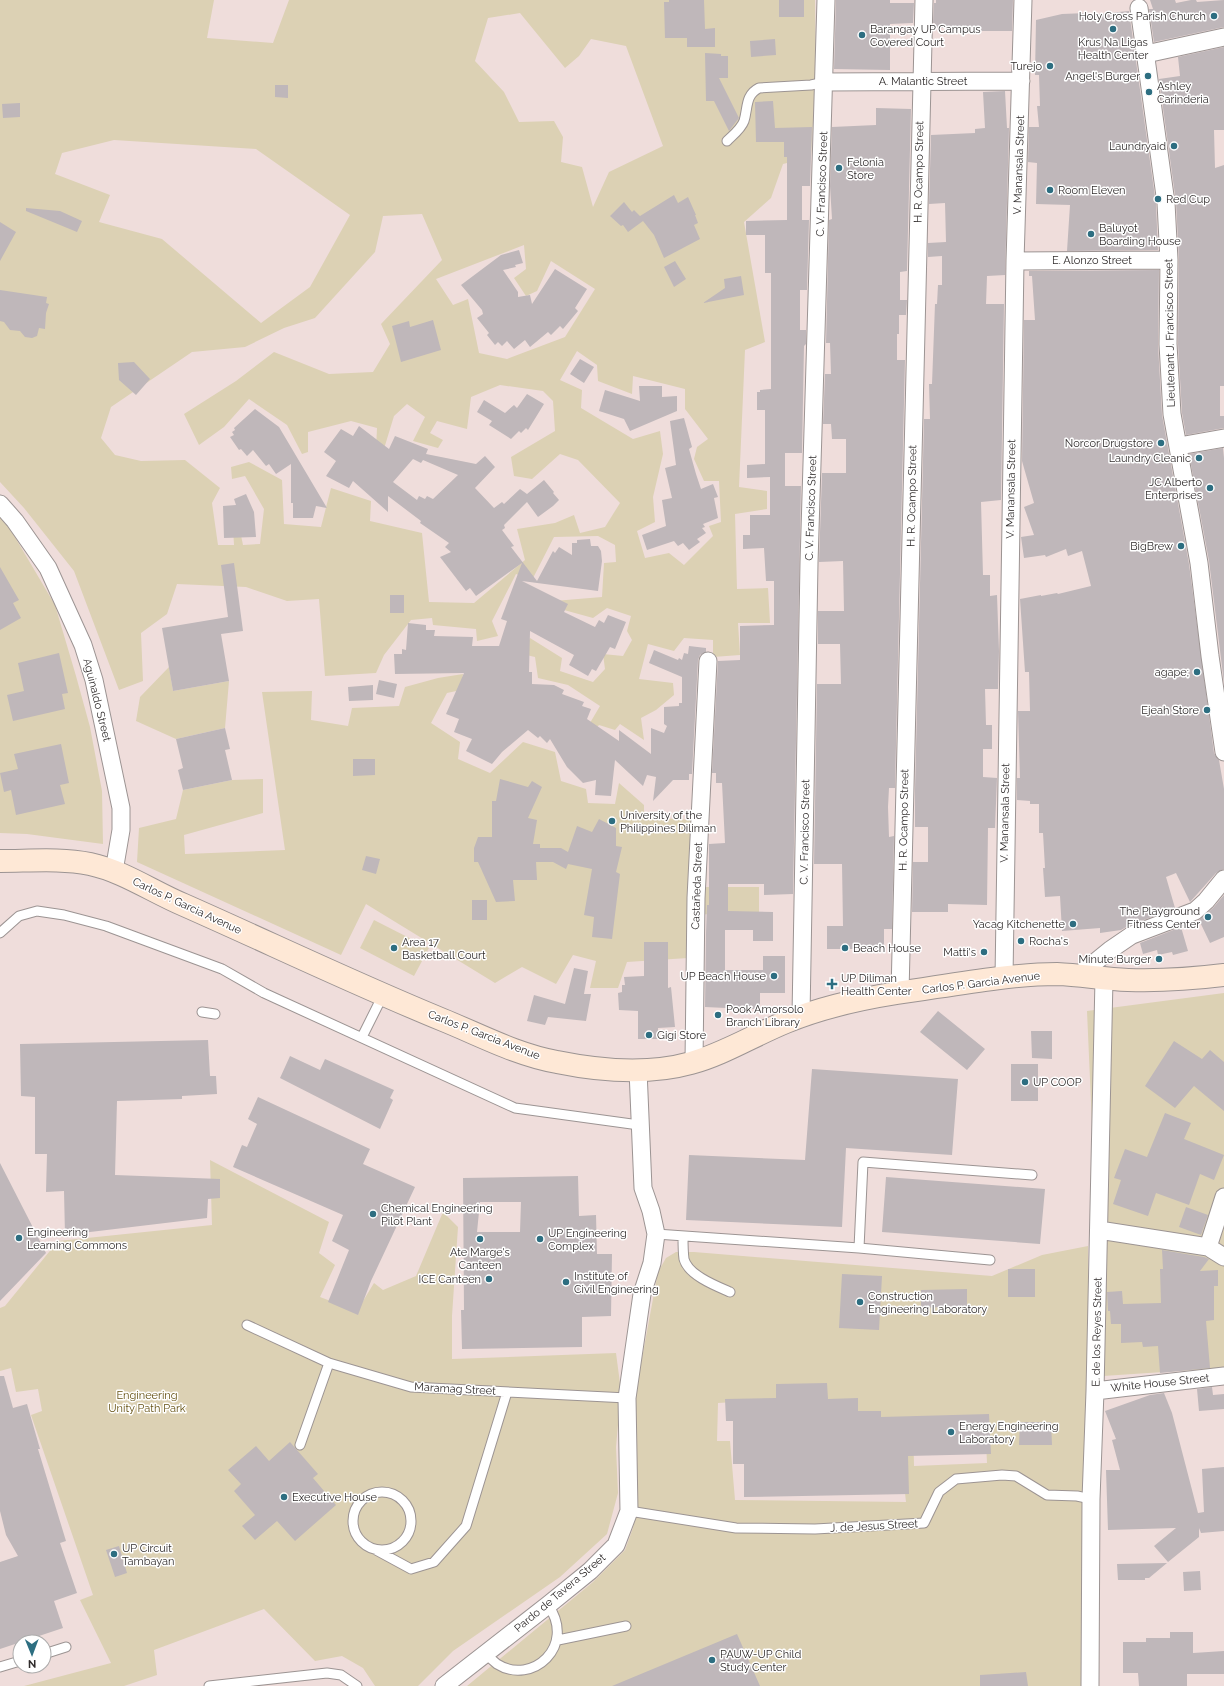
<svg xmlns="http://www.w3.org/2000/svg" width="1224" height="1686" font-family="Raleway,sans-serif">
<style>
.built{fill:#efdddb;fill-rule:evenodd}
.green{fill:#dcd1b4;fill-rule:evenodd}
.building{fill:#bfb7ba;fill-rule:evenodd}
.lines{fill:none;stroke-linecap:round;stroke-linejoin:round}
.service-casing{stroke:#9c9493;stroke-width:11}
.minor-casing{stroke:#9c9493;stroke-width:19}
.secondary-casing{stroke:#9c9493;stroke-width:24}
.service{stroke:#fff;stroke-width:9}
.minor{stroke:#fff;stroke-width:17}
.secondary{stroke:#fee8d6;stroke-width:22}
.poi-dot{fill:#2d6e81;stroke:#fff;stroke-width:1.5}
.labels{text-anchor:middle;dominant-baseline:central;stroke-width:3;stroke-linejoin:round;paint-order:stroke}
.poi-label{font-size:11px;fill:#302c2c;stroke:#fff;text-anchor:start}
.street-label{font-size:11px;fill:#302c2c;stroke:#fff}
.park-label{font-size:11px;fill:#645011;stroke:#fff}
</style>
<rect width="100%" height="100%" fill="#f7edec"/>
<!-- built -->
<path class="built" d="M0,0H1224V1686H0ZM20,1642H44V1666H20Z"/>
<!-- green -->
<path class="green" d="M0,0H214L207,38L273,43L289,0H815L816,70L811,157L783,164L771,198L744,222L765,342L745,350L739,487L767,491V509L735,514L737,589L768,588L770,623H738L740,655L713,657V640L684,638L674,651L648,644L639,679L673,683L674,695L656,710L641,718L644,740L620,724L615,730L599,725L592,733L587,728L600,706L568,685L538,678L535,657L522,654L530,638L562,658L560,671L593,682L605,669L603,654L623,656L632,640L627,631L631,616L607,608L593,618L564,610L554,601L602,597L604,563L616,562L615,545L598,536L554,537L532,580L516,574L492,621L498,636L477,641L476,629L433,625L432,618L411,620L384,655L376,673L325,676L319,599L287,601L246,587L177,584L167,614L141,633L143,681L119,690L74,571L24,508L0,482ZM520,13L565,68L579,56L591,39L626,46L663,146L609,172L593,207L582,167L561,162L563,137L554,121L519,122L504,92L475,61L488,18ZM114,140L256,149L350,215L310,287L261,323L162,239L99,222L110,195L55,174L62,153ZM422,214L442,260L381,324L390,344L373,372L329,374L274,352L236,381L184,414L199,445L224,427L249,399L287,425L302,454L308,452V432L351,421L377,428L376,450L383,452L394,416L407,404L425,417L413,441L438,448L443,440L430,433L437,421L467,429L471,397L500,385L543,391L553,401L555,431L511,457L514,476L532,479L560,454L578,460L620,503L605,527L580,533L574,515L555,523L517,529L525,560L474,603L429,602L422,533L370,521L371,501L331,488L321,527L284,524L282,480L249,462L231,467L232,479L245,476L264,509L260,544L243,545L236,511H232L234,545H218L212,503L220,488L185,460L141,461L115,455L101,438L111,407L192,352L245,347L284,328L315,318L375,252L383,216ZM524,245L526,269L514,278L526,296L537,291L551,261L595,289L565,337L507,359L479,353L468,299L453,305L436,279ZM577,351L597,365L598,381L632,394L633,376L685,389V409L708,439L697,447L694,459L704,481H719L721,522L709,526L713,536L684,565L669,553L645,558L637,531L655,522L653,497L663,454L660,431L633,439L581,408L582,390L560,380Z
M0,517L9,527L55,605L76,676L90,727L102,791L103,844L27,834L0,833Z
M169,667L173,691L229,681L225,728L176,739L136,721L140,697Z
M463,674L461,690L447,693L431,723L460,742L458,759L490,773L523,742L555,752L561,781L586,789L588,803L615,804L619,783L644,805V817L708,821L706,887H759V912L690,915L688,958L627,962L618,988H590L596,961L573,955L556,984L522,967L495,983L366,904L341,955L137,862L139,828L176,819L183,790L232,780L263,779V813L184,835L185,854L285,850L262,692L312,691L311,720L348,726L352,708L399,706L405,687L438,678Z
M374,920L429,948L414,976L360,948Z
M1224,993V1368L1103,1376L1087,1011Z
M210,1160L329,1222L319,1253L335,1265L320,1297L357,1311L374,1283L383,1290L416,1276L443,1212L458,1227L452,1316V1359L616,1353L621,1391L616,1447L618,1493L607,1534L560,1577L453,1651L418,1686H375L363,1668L342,1656L315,1661L264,1609L154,1650L157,1675L124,1686H24L111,1663L80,1600L93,1595L31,1415L42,1411L38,1389L16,1392L11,1368L0,1371V1308L5,1306L58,1241L212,1225Z
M1088,1246V1459L1083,1686H467L593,1582L625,1550L633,1528L636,1500L632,1401L642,1358L658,1272L666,1258L676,1252H694L992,1276L1042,1255ZM818,1397L902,1466L906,1502L735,1500L730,1441H717L718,1403ZM913,1420H985L987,1463L914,1466Z"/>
<!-- building -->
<path class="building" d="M669,0H704L705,29L715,28V47H687V38H665L664,2H669Z
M779,0H804V17H779Z
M836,0H890V3H914L913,23L890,24V70L834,69Z
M936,0H1013L1012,31H980V27L936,28L935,23H933L934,3H936Z
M1150,0H1175L1176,3L1191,0H1196L1197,2L1224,0V27L1154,42L1149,9H1153Z
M1129,11L1156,204L1158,250L1067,251L1070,205L1036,204L1037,163L1028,162L1029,127H1039L1037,106H1040L1039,75H1035L1036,20L1062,14L1087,13L1088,15Z
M775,39L776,55L751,57L750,41Z
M1224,47V130H1214L1215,168L1224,165V386H1220V416H1224V428L1186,435L1182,413L1178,344L1179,260L1176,202L1159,79L1180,76L1178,57Z
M705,53L721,54V56H728V78H719L739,118L729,131L714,101H706Z
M275,85H288V98L275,97Z
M1005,91L1007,128H1009L1005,275L987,276L986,304H1004L1001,500L981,502L983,575H990V596L997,595L999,651L998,689H985L986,725H992V749H983V777L997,778L995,828H988L987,905L948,904V912H912L913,862H928V827H915V790L924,419H930L929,384H932L935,304H937L938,285H942V256L928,257V243L946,242L945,203L929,204L931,135L975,133V129L985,128L983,92Z
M773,101L775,128L812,127L810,186H802V220H809L807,290H800V330H806V344L804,346L802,453H785V486H801L793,894L764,895V884H728V911L773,912V941H753V930H725V970H763V956H785V993H760V1009H726V1008L705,1007L706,933L707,905H709V844L725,843L722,783H716V773H712L718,661L740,660V626L774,625V581H766L764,548L743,549V535H750V515H770V477L747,478V465L765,464V410H757V392H760V390L771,389V273H765V235H746V221L787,220V157H784V142H756L755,102Z
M20,103V117L3,118L2,104Z
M876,108L911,109L907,271L900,272V300H907L906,315H899V334H897V360H905L895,788H889L888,807L889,837L894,836L892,929H884V949H827V926H843L842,864H814L817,684H841L840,644H818V611H844L843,561L819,562L822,473H846V439H832L831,424H823L825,374H831L830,343H826L829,220L832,219L830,186L832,127L876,125Z
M674,195L678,203L688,197L696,215H695L698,223L694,225L700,239L664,258L654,235L643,221L628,232L623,225L621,226L610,216L624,202L632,212L634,210L640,216Z
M26,208L60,211L82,221L77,232L26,211Z
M0,222L16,232L0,261Z
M519,250L523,263L515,265L516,267L503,270L518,292V297L530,295L532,304L555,269L587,289L575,308L578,311L563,329L560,326L551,335L548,332L530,347L525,340L514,349L507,341L502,346L498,342L495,345L487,335L489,333L477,318L483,314L482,310L461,285L501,255Z
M675,261L686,279L674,287L664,267Z
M1159,270L1158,345L1162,415L1189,564L1214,753L1219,760L1224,789V869L1216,873L1190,902L1176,873L1166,877L1175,908L1128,926L1121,930L1100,933V928L1062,931L1060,896L1045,897L1043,868H1045L1043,833H1039V804H1030V801L1017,800V778H1020L1018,711H1030L1029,672H1025L1020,599L1041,595V596L1057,593L1058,594L1091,586L1082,551L1068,556L1066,549L1046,557L1045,555L1024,558L1021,537L1034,535L1024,507L1034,503L1022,461L1024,320H1035L1032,276H1029V271Z
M741,276L744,295L703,303L725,288L724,279Z
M0,290L47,297L46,303L49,304L46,313L45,329L39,328L37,336L32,338L25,337L20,331L10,330L4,322L0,321Z
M433,320L441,350L401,362L392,326L409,321L410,327Z
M580,359L594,367L584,383L570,374Z
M134,362L150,379L136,395L119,380L118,363Z
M639,386H662V397L677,396V411L630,431L624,419L599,411L605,390L640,401Z
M527,394L544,404L528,430L526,428L521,433L519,431L511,439L489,425L492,421L477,412L484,400L505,413L514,405L517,408Z
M255,409L279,427L327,508L316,506L313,518H293V503H291V464L276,474L269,464L266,466L253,450L247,456L241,449L239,450L230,437L234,435L232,432L235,430L234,428Z
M684,418L692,447L689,449L696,474L701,489L713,484L718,497L714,498L718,518L703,524L705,527L702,528L706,533L697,539L700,542L689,550L683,543L678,546L674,541L647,550L642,535L666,526L662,500L672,498L665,468L676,465L670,421Z
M359,426L389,449L395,436L428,449L426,454L476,464L485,456L495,467L475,488L494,508L502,502L504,504L520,489L527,494L544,480L554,492L553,493L559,500L553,506L538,517L527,502L504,525L505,528L502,530L514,546L511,547L537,581L553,551L555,553L559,547L572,555V543H577V540L590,539L591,546H598L601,551L602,561L598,591L522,581L568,604L564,612L595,627L599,620L604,623L608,615L626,622L615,649L610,647L596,671L592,669L588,676L569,665L574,655L530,631L529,672H532V684L554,685L564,690L562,694L584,702L582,706L591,709L587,719L619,741V730L651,754V728L664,733L667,726L664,724V707L679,706V703H682V677L649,663L654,650L678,660L679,658L682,660L684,653L688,654L689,646L706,648V652L700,655L698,660L692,774H689V780H673L653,801L656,777L647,775L643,786L615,760L611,796L595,795L596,780L583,783L567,767L550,739L547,743L540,736L538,738L528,730L502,752L492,764L466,751L472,739L454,732L459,719L446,714L464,673L395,674L394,654H402V649L406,650L408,623L426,625V630H435L434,636L473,637L472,646H499L507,621L501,619L522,563L476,596L470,588L466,591L440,557L451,552L445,547L449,543L420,523L421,521L388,496V512L353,481L349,488L326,476L336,461L324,452L341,429L353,436ZM413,459L421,463L423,460L458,475L433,499L427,496L425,499L419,496L417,500L393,482Z
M1223,448L1224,458V683L1209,561L1189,454Z
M246,494L254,512L256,537L224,538L223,506L236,505L234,499Z
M234,563L243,631L221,634L229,681L173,691L162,628L228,617L221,565Z
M0,567L19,600L13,603L21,618L0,630Z
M390,595H404V613H390Z
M59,653L68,693L62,694L65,709L13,721L7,695L24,691L18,663Z
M379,680L397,684L394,698L376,694Z
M373,685V700L349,701L348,687Z
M225,728L230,749L225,750L232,780L183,790L178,770L183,768L176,739Z
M61,744L69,783L60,785L65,804L16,815L11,790L4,792L0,773L18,769L14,754Z
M353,759H375V775L353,776Z
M500,779L528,787L532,781L542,787L528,818L537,820L533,844H540V848H561L568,852L577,826L592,832L599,819L616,828V846L622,847L616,872L620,874L612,939L592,937L594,917L584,915L592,869L568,864L566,869L553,862H536L537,880H513L515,901L496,902L478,862H474V848L478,837H492V801H496Z
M366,856L380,859L376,874L362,870Z
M1224,895V937L1210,943L1199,920L1213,908Z
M472,900H487V920H472Z
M1181,927L1188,951L1173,955L1172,952L1158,955L1157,950L1143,954L1140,943Z
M644,942H668V988L671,987L675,1027L658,1028V1039H638V1011L619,1010L618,993L622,992V985H625L624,977L644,976Z
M574,968L588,971L584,994H591L586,1021L548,1017L545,1025L527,1021L534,995L565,1004Z
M938,1011L985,1049L967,1070L920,1032Z
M1031,1031H1052V1059L1032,1058Z
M208,1040L210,1076H216L217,1094L182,1096V1099L117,1101L115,1175L220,1179V1198L208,1199L207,1218L65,1235L64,1191L46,1192L47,1154H35V1097L21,1096L20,1044Z
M1174,1041L1202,1059L1210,1050L1224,1062V1111L1194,1086L1175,1108L1145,1086Z
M290,1056L320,1070L325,1059L394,1090L390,1098L393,1100L380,1129L280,1078Z
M1011,1064H1038V1101H1011Z
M812,1069L958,1079L952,1155L846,1148L842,1227L686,1220L689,1155L805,1160Z
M258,1097L370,1149L363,1164L415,1187L371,1281L358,1315L328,1302L349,1250L332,1241L343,1215L233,1167L242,1145L247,1147L257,1124L248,1119Z
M1165,1113L1191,1123L1184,1139L1224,1155L1214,1180L1200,1174L1189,1205L1156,1193L1148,1216L1113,1204L1121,1180L1114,1178L1125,1149L1147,1157Z
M0,1163L46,1253L0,1301Z
M578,1176L579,1216L596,1215L597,1254H612L611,1316L582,1317V1347L462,1349L461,1310H464L463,1178ZM480,1202H521L520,1232H477Z
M886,1177L1045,1189L1040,1244L882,1232Z
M1186,1207L1208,1215L1201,1235L1179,1227Z
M1162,1250L1204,1257L1209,1259L1200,1271L1218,1270V1286H1214V1320L1206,1321L1210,1368L1160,1373L1158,1346L1143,1347L1142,1342L1121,1343V1324H1111L1110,1311H1108L1107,1292L1122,1291L1123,1304L1161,1303L1160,1269H1163Z
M1008,1269H1035V1297H1008Z
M842,1274L882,1276L879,1330L839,1328Z
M967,1289V1306L921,1308V1290Z
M0,1376H4L13,1408L27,1404L40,1449H38L66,1541L60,1543L77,1593L54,1601L63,1628L0,1649V1562L18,1556L6,1535L0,1511Z
M827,1383L828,1399L858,1398V1411H881V1417L989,1414L991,1454L908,1456L909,1494L744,1497V1464H733V1421H726L725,1399L776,1398V1384Z
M1212,1387L1213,1395L1224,1394V1409L1199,1411L1197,1389Z
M1164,1393L1172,1413L1198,1513L1204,1512L1202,1469L1224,1467V1531L1201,1533L1199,1528V1537L1168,1562L1154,1546L1176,1528L1108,1530L1106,1470H1120L1112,1440L1116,1439L1105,1411L1150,1395Z
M1020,1422H1051L1052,1445H1019Z
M290,1442L318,1474L313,1478L336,1505L295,1541L277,1521L255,1540L242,1526L255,1515L234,1491L241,1484L228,1470L256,1446L269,1461Z
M119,1546L127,1573L115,1577L106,1550Z
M1167,1563L1149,1578H1145V1580H1118L1117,1564Z
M1200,1571L1201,1590L1184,1591L1183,1572Z
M1170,1632H1193V1653L1224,1651V1674H1187V1686H1139L1138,1673H1123V1642H1146V1638H1170Z
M737,1634L760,1686H612Z
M1026,1672L1028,1686H980V1675Z"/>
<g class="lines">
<!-- service casing -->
<g class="service-casing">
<path id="service" d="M727,141C733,135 741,129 744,121C748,108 745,95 759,88L811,85L825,82
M0,933L19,916L37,911L64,915L106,926L222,969L264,993L515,1108L639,1125
M202,1012L215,1014
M362,1037L383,995
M656,1234L859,1248L990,1260
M683,1236C683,1243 683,1252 684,1259C688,1275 716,1286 730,1292
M859,1248L863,1162L1032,1175
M247,1325L329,1363L411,1387L627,1398
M300,1445L329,1363
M353 1521a29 29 0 1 1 58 0a29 29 0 1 1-58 0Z
M629,1511L736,1528L815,1529L924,1523L939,1492L956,1479L1002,1475L1016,1476L1047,1495L1077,1496L1091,1499
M376,1550L411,1569L434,1562L466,1526L507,1392
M558,1640L626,1626
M486,1653C489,1657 493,1661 497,1664C532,1686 577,1646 548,1605
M44,1654L66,1647
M0,1667L20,1661
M209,1686L327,1673L341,1675L357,1686"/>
</g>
<!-- minor casing -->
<g class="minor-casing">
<path id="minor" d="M1139,8L1166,203L1169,260L1168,344L1172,414L1199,563L1210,656L1224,752
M1146,54L1224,37
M825,82L1021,81
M1015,261L1169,260
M1179,446L1224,438
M0,504L15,521L48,568L83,645L94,680L121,808V830L114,871
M1078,976L1110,950L1132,935L1195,911L1206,901L1224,879
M1004,978L1015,261L1023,0
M900,993L924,0
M801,1016L809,563L826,0
M694,1062L696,898L708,661
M1099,1230L1208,1247L1224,1257
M1208,1247L1224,1197
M1095,1391L1224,1376
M444,1686L548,1605L590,1571L616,1545L629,1511L627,1398L642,1294L652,1263L656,1234L651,1211L643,1188L638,1070
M1090,1686L1091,1499L1095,1391L1104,979"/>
</g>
<!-- secondary casing -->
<g class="secondary-casing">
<path id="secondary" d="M0,861C30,861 61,858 90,864C123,871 153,892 184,905C270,943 355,984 443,1020C480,1035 517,1055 557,1062C601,1071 648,1075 691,1063C724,1054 754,1035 786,1022C822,1007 859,999 897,993C947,986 1008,974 1057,974C1081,975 1104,979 1128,980C1160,981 1192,979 1224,975"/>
</g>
<!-- service -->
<use href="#service" class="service"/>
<!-- minor -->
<use href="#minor" class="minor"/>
<!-- secondary -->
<use href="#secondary" class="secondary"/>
</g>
<!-- markers -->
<g class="poi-dot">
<circle cx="1214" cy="16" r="4"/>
<circle cx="1113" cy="29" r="4"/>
<circle cx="862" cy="35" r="4"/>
<circle cx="1050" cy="66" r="4"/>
<circle cx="1148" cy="76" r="4"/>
<circle cx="1149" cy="92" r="4"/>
<circle cx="1174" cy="146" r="4"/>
<circle cx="839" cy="168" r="4"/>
<circle cx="1050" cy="190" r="4"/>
<circle cx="1158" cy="199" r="4"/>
<circle cx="1091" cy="234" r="4"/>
<circle cx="1161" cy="443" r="4"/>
<circle cx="1199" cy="458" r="4"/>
<circle cx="1210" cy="488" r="4"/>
<circle cx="1181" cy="546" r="4"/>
<circle cx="1197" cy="672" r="4"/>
<circle cx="1207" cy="710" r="4"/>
<circle cx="612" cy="821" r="4"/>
<circle cx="1208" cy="917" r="4"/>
<circle cx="1073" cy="924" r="4"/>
<circle cx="1021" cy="941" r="4"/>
<circle cx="394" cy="948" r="4"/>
<circle cx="845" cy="948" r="4"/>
<circle cx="984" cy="952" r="4"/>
<circle cx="1159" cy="959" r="4"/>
<circle cx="774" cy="976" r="4"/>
<path d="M830 978h4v4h4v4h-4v4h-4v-4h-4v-4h4z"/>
<circle cx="718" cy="1015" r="4"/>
<circle cx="649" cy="1035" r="4"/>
<circle cx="1025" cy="1082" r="4"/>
<circle cx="373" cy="1214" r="4"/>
<circle cx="19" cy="1238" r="4"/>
<circle cx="480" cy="1239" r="4"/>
<circle cx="540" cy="1239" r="4"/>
<circle cx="489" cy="1279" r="4"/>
<circle cx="566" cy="1282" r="4"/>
<circle cx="860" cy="1302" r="4"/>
<circle cx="951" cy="1432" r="4"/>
<circle cx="284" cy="1497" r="4"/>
<circle cx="114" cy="1554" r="4"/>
<circle cx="712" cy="1660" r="4"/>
</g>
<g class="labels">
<!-- poi labels -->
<g class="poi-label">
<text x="1206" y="16" text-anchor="end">Holy Cross Parish Church</text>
<text x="870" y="29">Barangay UP Campus<tspan x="870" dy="13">Covered Court</tspan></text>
<text x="1113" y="42" text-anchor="middle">Krus Na Ligas<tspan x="1113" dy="13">Health Center</tspan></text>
<text x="1042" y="66" text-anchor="end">Turejo</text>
<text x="1140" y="76" text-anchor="end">Angel's Burger</text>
<text x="1157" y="86">Ashley<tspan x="1157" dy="13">Carinderia</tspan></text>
<text x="1166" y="146" text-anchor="end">Laundryaid</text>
<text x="847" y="162">Felonia<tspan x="847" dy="13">Store</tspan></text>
<text x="1058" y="190">Room Eleven</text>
<text x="1166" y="199">Red Cup</text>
<text x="1099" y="228">Baluyot<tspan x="1099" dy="13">Boarding House</tspan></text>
<text x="1153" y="443" text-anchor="end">Norcor Drugstore</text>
<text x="1191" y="458" text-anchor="end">Laundry Cleanic</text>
<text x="1202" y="482" text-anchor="end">JC Alberto<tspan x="1202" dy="13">Enterprises</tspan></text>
<text x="1173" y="546" text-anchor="end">BigBrew</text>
<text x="1189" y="672" text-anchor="end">agape;</text>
<text x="1199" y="710" text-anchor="end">Ejeah Store</text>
<text x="620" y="815">University of the<tspan x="620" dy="13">Philippines Diliman</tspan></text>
<text x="1200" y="911" text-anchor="end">The Playground<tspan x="1200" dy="13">Fitness Center</tspan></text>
<text x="1065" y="924" text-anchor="end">Yacag Kitchenette</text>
<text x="1029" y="941">Rocha's</text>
<text x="402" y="942">Area 17<tspan x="402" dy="13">Basketball Court</tspan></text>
<text x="853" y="948">Beach House</text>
<text x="976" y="952" text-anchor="end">Matti's</text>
<text x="1151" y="959" text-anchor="end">Minute Burger</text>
<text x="766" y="976" text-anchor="end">UP Beach House</text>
<text x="841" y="978">UP Diliman<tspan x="841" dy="13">Health Center</tspan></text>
<text x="726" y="1009">Pook Amorsolo<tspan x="726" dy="13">Branch Library</tspan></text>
<text x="657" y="1035">Gigi Store</text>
<text x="1033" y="1082">UP COOP</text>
<text x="381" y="1208">Chemical Engineering<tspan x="381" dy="13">Pilot Plant</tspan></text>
<text x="27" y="1232">Engineering<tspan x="27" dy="13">Learning Commons</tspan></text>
<text x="548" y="1233">UP Engineering<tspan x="548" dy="13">Complex</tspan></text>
<text x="480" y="1252" text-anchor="middle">Ate Marge's<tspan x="480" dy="13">Canteen</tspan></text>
<text x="574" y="1276">Institute of<tspan x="574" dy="13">Civil Engineering</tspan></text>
<text x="481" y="1279" text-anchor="end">ICE Canteen</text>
<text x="868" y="1296">Construction<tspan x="868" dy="13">Engineering Laboratory</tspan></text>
<text x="959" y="1426">Energy Engineering<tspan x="959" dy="13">Laboratory</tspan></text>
<text x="292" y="1497">Executive House</text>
<text x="122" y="1548">UP Circuit<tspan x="122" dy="13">Tambayan</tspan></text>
<text x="720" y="1654">PAUW-UP Child<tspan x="720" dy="13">Study Center</tspan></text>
</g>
<!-- street labels -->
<g class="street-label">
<text x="923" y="81">A. Malantic Street</text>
<text transform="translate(1019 165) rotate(-88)">V. Manansala Street</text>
<text transform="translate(919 172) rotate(-89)">H. R. Ocampo Street</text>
<text transform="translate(822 184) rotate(-88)">C. V. Francisco Street</text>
<text x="1092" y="260">E. Alonzo Street</text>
<text transform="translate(1170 333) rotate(-91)">Lieutenant J. Francisco Street</text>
<text transform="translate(1011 489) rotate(-89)">V. Manansala Street</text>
<text transform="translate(912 496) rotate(-89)">H. R. Ocampo Street</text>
<text transform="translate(811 508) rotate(-88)">C. V. Francisco Street</text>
<text transform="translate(97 700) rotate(76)">Aguinaldo Street</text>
<text transform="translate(1005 813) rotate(-89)">V. Manansala Street</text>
<text transform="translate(904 820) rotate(-89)">H. R. Ocampo Street</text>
<text transform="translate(805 832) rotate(-89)">C. V. Francisco Street</text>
<text transform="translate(697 886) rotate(-88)">Castañeda Street</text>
<text transform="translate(187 906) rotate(25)">Carlos P. Garcia Avenue</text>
<text transform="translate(981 983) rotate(-7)">Carlos P. Garcia Avenue</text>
<text transform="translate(484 1035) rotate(21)">Carlos P. Garcia Avenue</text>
<text transform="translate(1097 1332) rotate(-89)">E. de los Reyes Street</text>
<text transform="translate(1160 1383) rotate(-6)">White House Street</text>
<text transform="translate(455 1389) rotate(3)">Maramag Street</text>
<text transform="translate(874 1526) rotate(-3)">J. de Jesus Street</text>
<text transform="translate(560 1593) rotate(-40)">Pardo de Tavera Street</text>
</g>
<!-- park labels -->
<g class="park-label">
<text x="147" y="1395">Engineering<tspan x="147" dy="13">Unity Path Park</tspan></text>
</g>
</g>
<!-- north arrow -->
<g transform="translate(32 1654) rotate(179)"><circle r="19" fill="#ffffff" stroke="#acabab"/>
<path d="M0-3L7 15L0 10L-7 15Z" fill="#2d6e81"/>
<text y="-6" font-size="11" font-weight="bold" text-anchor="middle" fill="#302c2c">N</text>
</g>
</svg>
